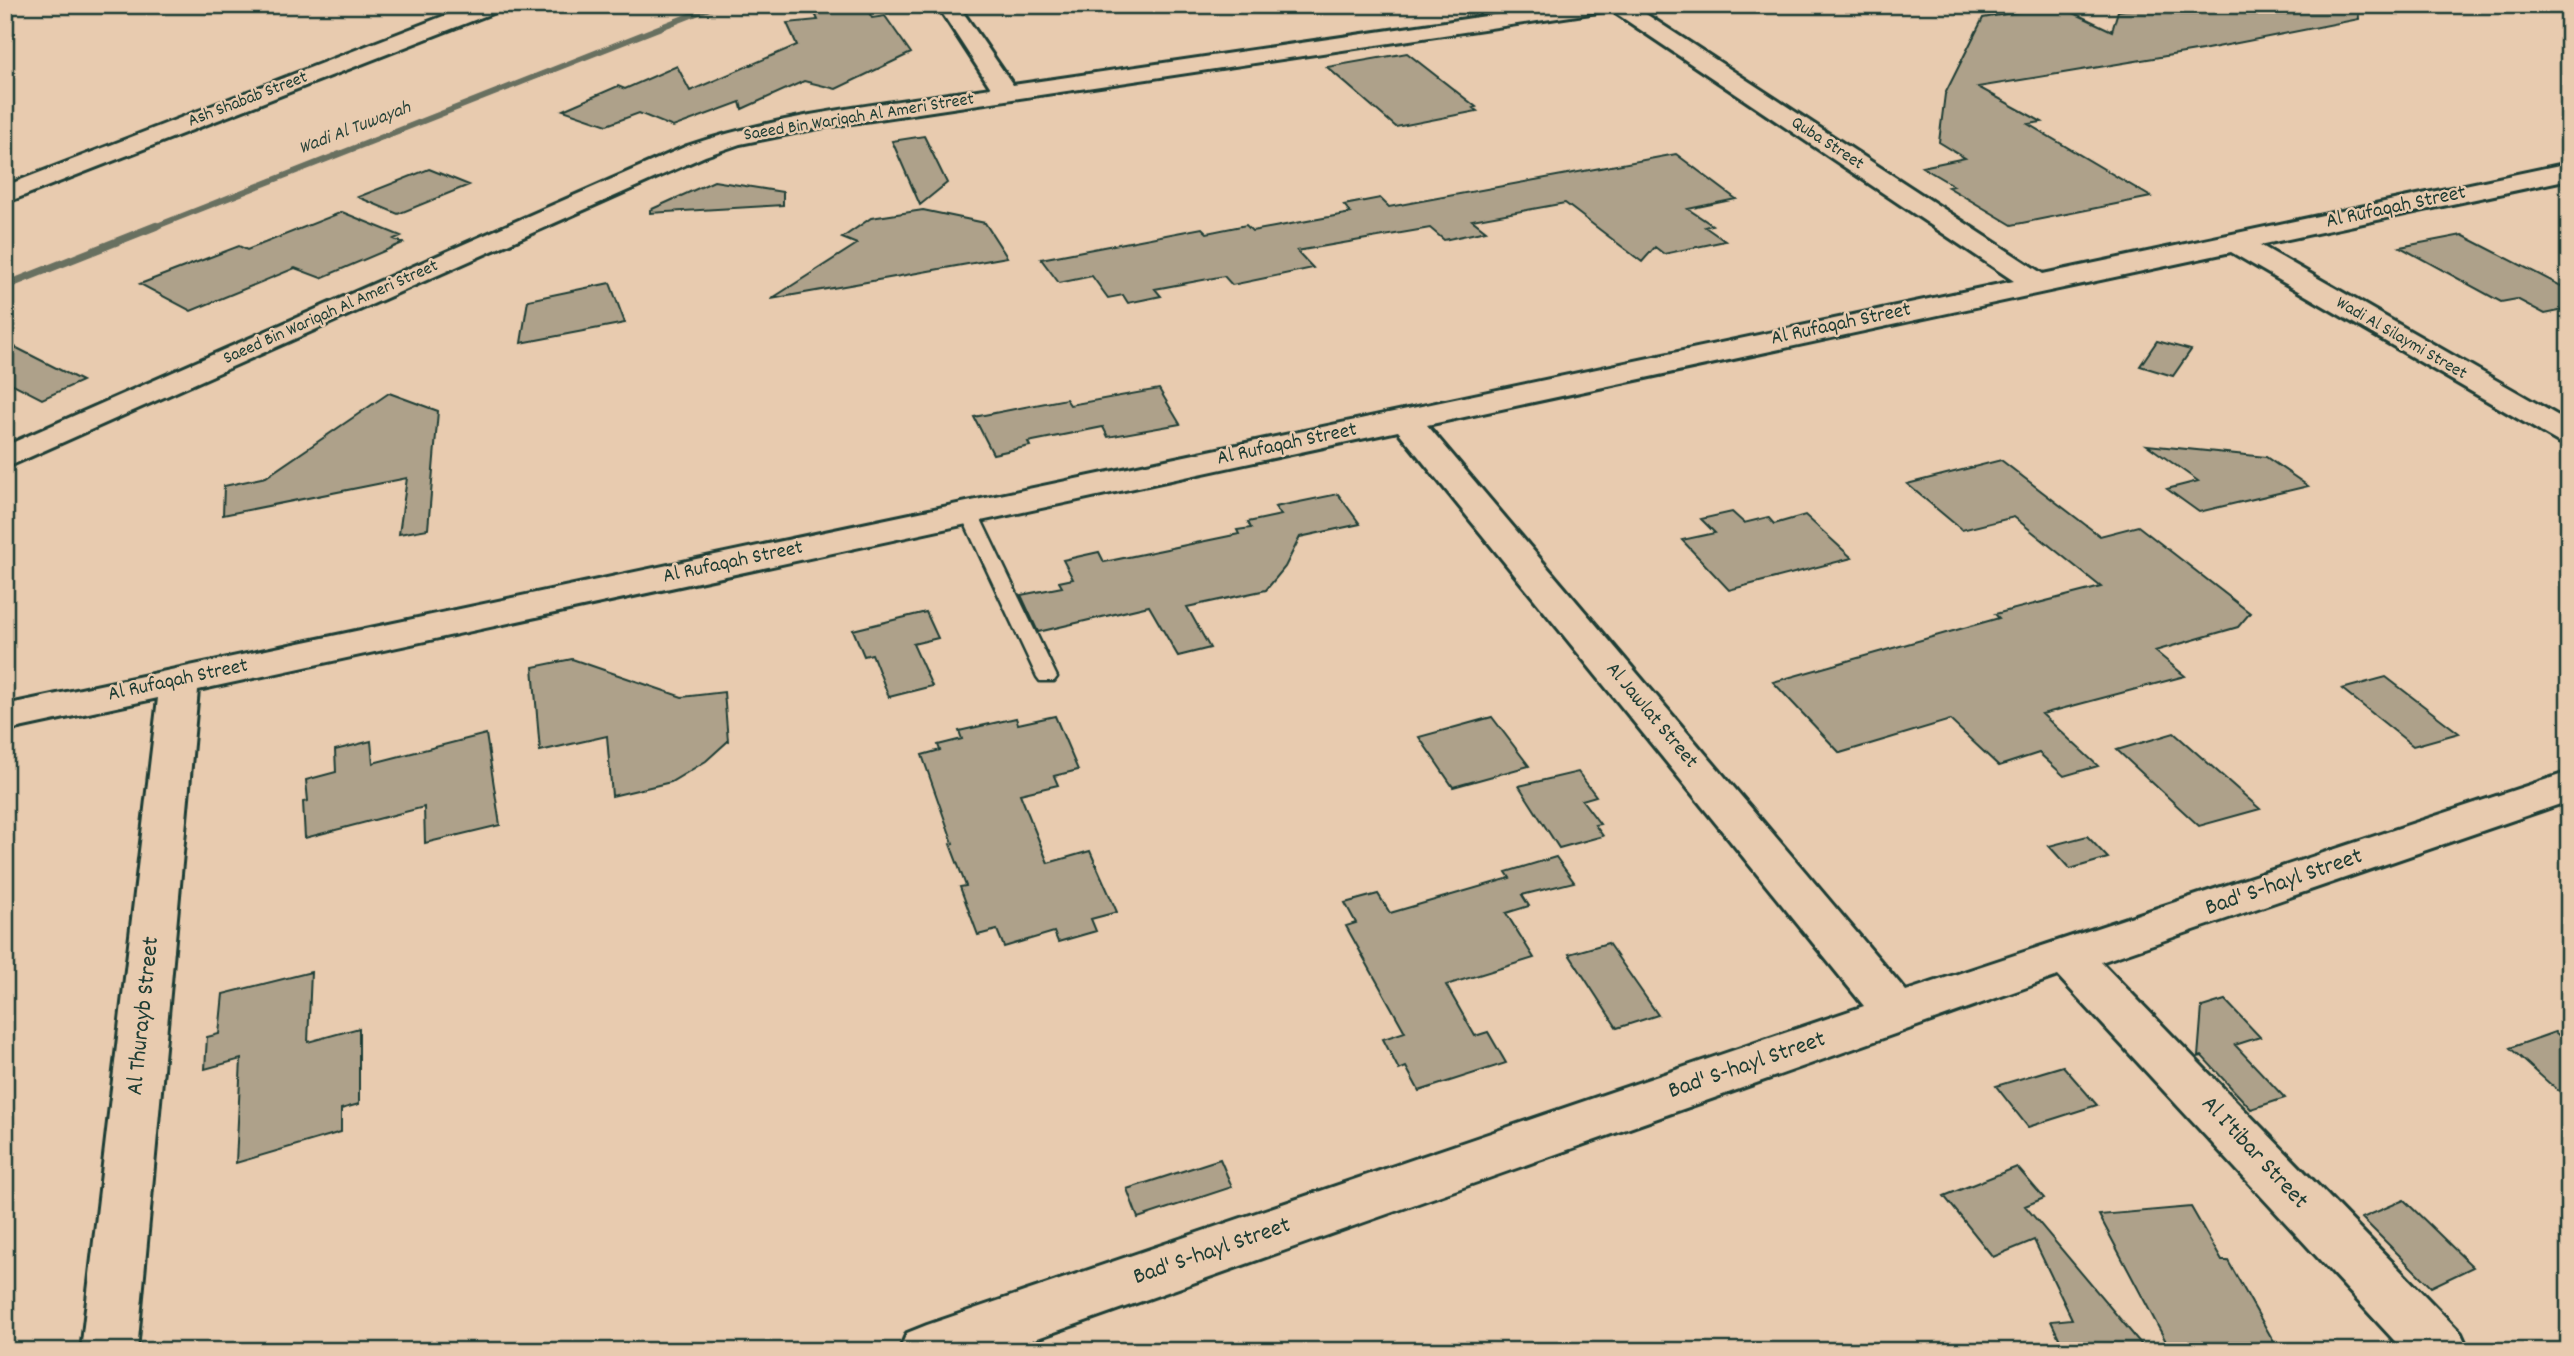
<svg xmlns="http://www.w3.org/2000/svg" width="2574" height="1356" font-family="Dekko,sans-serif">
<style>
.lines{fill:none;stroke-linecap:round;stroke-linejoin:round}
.stream-far1{stroke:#676f60;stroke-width:6}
.stream{stroke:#676f60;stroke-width:8}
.building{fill:#aea18a;stroke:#1f3d34;stroke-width:2}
.lane-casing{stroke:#1f3d34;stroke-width:5}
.street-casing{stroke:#1f3d34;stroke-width:6}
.lane{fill:#e8cbaf;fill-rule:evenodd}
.street{fill:#e8cbaf;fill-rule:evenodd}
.labels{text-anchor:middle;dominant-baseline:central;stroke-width:5;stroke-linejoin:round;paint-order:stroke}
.far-street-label{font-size:18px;fill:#1f3d34;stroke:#e8cbaf}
.far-water-label{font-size:19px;font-style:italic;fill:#2b453b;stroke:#e8cbaf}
.street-label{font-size:21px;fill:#1f3d34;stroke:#e8cbaf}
.near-street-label{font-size:24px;fill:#1f3d34;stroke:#e8cbaf}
</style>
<rect width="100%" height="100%" fill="#e8cbaf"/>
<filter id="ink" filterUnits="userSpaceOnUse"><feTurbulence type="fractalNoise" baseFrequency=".0143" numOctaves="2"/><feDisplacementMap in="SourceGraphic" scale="14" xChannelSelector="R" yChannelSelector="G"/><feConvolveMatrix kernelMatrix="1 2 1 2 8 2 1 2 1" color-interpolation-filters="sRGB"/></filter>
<g filter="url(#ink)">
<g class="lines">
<!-- stream-far1 -->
<path class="stream-far1" d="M152,228L717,5"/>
<!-- stream -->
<path class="stream" d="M5,286L156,226"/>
</g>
<!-- building -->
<path class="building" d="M811,5H865L872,18L885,16L911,53L836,89L804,81L742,109L740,102L673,127L639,113L607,125L563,110L618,86L625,89L677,66L690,91L797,45L787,23L818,20Z
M2057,5L2112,31L2118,11L2158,5H2358L2359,19L2202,50L1978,87L2042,122L2028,124L2151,197L2012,225L1948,187L1954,186L1922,167L1965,158L1939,142L1945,94L1983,18Z
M1407,53L1476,107L1473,108L1477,111L1396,127L1327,67Z
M924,136L947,183L920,205L892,141Z
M1676,154L1736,199L1688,209L1712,225L1705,227L1725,241L1664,254L1655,247L1642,262L1565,203L1472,220L1486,231L1444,240L1430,228L1297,251L1313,268L1232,285L1224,276L1155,289L1161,296L1128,303L1123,295L1108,298L1092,276L1059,283L1041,259L1202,228L1207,233L1246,225L1252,231L1351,213L1344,205L1380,198L1389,207Z
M429,169L469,185L398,214L358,197Z
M714,181L783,192V205L650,213V210Z
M923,210L985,223L1007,257L771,299L857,244L842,238L871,218Z
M342,212L401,236L394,239L403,243L321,278L295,268L191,311L140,284L239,246L247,250Z
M2462,235L2569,290V309L2545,314L2517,299L2501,302L2400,247Z
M610,283L625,323L521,343L528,300Z
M2157,341L2191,350L2173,376L2140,366Z
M5,342L82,381L42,399L5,380Z
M1159,389L1180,424L1108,437L1103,427L1028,442L1030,446L993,454L974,417L1066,399L1070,405Z
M389,393L438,411L428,529L399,534L407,478L223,515L224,486L266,477Z
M2147,445L2266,457L2308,486L2199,512L2167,489L2198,481Z
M2001,460L2100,536L2138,526L2250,613L2238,627L2155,651L2185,676L2042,714L2098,766L2064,776L2039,753L1999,766L1950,720L1840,753L1773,682L1999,618L1995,614L2101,587L2014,517L1962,530L1907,484Z
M1338,494L1360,524L1300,537L1285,567L1266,590L1187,607L1210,648L1178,656L1149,606L1038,632L1021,595L1062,587L1059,582L1073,579L1063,560L1099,552L1104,562L1239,534L1237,530L1251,528L1248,522L1281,515L1275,507Z
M1732,512L1744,523L1768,517L1774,524L1805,515L1852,558L1729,590L1682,540L1715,533L1701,519Z
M926,612L938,638L913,644L932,686L889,697L872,654L864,656L853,630Z
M572,659L682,697L724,692L728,741L706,761L671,782L612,796L607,736L540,751L533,667Z
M2386,677L2459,733L2413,746L2342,689Z
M1055,716L1078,770L1054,776L1058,785L1020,794L1048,863L1090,851L1117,912L1091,919L1096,931L1058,942L1054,932L1004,947L997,930L978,935L960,887L966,886L950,844L953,843L922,755L940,750L938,745L962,739L959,731L1016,718L1018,724Z
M1492,717L1529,766L1453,787L1419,737Z
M2174,733L2260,809L2199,826L2117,750Z
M486,734L500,825L425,843L424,807L305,838L303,802L308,801L306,780L336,772L335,750L371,741L373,763Z
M1578,772L1596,796L1582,800L1600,824L1595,825L1603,836L1559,848L1519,786Z
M2087,836L2108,858L2070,869L2049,846Z
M1556,857L1574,882L1522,895L1529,906L1506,913L1534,958L1446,985L1475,1036L1488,1032L1506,1063L1419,1091L1406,1067L1399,1070L1383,1039L1405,1032L1346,926L1356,923L1345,903L1378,894L1390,913L1510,878L1506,872Z
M1608,943L1658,1015L1617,1028L1569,954Z
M311,972L308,1042L359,1028V1104L341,1109V1132L236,1163L241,1059L205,1069L207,1037L219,1034L223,994Z
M2225,1000L2260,1037L2235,1045L2285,1098L2251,1109L2202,1056L2198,1057L2202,1007Z
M2555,1032L2569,1044V1101L2510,1048Z
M2063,1066L2097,1105L2028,1127L1996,1086Z
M1220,1159L1232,1187L1138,1218L1127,1189Z
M2017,1167L2044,1198L2025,1206L2147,1351H2065L2051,1321L2072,1319L2034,1240L1993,1257L1944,1196Z
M2404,1200L2473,1267L2431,1287L2362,1218Z
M2191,1207L2222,1261H2228L2279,1351H2171L2099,1215Z"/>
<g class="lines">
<!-- lane casing -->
<g class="lane-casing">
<path id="lane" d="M969,508L978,513L1057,677L1054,681H1040L1037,677L960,513Z"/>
</g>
<!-- street casing -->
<g class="street-casing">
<path id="street" d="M472,5H502L500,10L5,203V186Z
M937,5H958L1013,85L1561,5H1632L2043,274L2569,163V179L2260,245L2569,422V445L2558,442L2231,252L1427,425L1906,991L2569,772V801L2101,962L2461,1333L2469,1351H2404L2058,976L1001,1351H899L907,1333L927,1325L1864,1006L1398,431L198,690L137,1351H81L158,698L5,731V705L2014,281L1611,10L818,128L740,144L705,156L5,468V446L687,146C785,113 890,103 991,88Z"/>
</g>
<!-- lane -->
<use href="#lane" class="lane"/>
<!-- street -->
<use href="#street" class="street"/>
</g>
</g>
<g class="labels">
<!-- far-street labels -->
<g class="far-street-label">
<text transform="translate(248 100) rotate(-21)">Ash Shabab Street</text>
<text transform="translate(859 118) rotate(-9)">Saeed Bin Wariqah Al Ameri Street</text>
<text transform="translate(1827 144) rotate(33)">Quba Street</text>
<text transform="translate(331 313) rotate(-24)">Saeed Bin Wariqah Al Ameri Street</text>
<text transform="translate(2401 339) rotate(30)">Wadi Al Silaymi Street</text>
</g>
<!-- far-water labels -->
<g class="far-water-label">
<text transform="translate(355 129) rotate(-21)">Wadi Al Tuwayah</text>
</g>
<!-- street labels -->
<g class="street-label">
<text transform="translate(2396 208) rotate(-12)">Al Rufaqah Street</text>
<text transform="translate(1841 325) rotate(-12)">Al Rufaqah Street</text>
<text transform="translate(1287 445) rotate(-12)">Al Rufaqah Street</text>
<text transform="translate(733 563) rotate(-12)">Al Rufaqah Street</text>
<text transform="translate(178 681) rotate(-12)">Al Rufaqah Street</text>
<text transform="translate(1651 716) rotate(50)">Al Jawlat Street</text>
</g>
<!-- near-street labels -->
<g class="near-street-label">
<text transform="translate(2284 883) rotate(-19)">Bad' S-hayl Street</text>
<text transform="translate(144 1016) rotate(-84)">Al Thurayb Street</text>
<text transform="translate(1747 1066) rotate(-19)">Bad' S-hayl Street</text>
<text transform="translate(2254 1153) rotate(47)">Al I'tibar Street</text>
<text transform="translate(1212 1252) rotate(-19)">Bad' S-hayl Street</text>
</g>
</g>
<!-- margin -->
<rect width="2574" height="1356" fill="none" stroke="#e8cbaf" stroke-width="28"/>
<rect x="14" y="14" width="2546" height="1328" fill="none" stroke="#1f3d34" stroke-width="2.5" filter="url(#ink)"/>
</svg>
